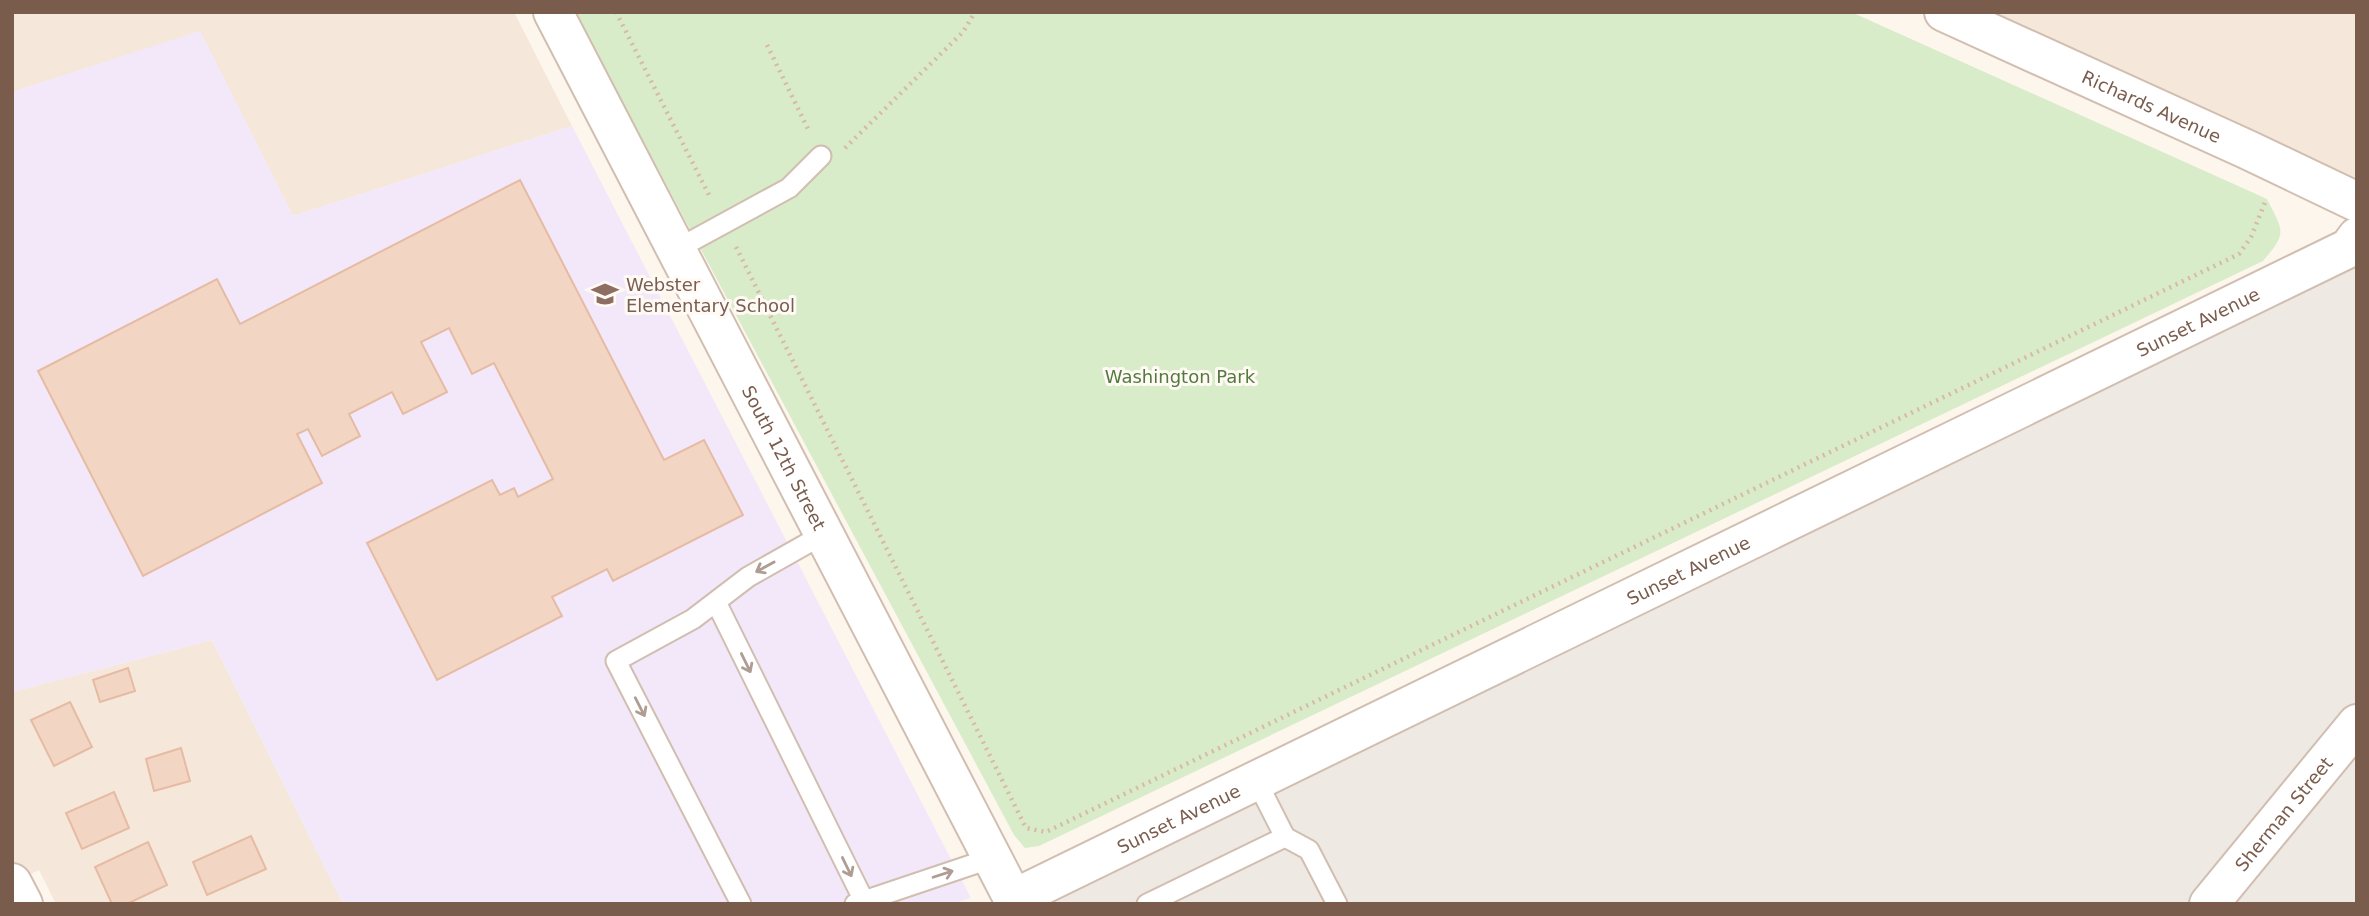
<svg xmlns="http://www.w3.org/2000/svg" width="2369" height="916" font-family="'DejaVu Sans',sans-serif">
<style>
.residential{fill:#f5e8da}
.industrial{fill:#efe9e4}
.education{fill:#f3e8fa}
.green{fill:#d8ecc9}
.building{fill:#f3d5c3;stroke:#e6bba3;stroke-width:2}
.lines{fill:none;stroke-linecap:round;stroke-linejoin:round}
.service-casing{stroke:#d1beb0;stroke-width:23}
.minor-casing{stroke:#d1beb0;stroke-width:42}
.tertiary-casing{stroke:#d1beb0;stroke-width:42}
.path{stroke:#d9b8a5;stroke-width:4.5;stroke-dasharray:2 5;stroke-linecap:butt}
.service{stroke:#fff;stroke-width:19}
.minor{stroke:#fff;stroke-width:38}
.tertiary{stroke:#fff;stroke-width:38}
.oneway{stroke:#af9d94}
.labels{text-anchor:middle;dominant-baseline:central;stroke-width:6;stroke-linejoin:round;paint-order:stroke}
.street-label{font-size:18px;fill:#7a5c4d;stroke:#fffaf3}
.education-label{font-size:18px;fill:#785e54;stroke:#fffaf3;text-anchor:start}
.park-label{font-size:18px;fill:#537a41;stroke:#fffaf3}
</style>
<rect width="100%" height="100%" fill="#fdf6ec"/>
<!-- residential -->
<path class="residential" d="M12,12H514L572,126L293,216L200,32L12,92Z
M1989,12H2357V184Z
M212,640L343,904H56L39,870L12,883V692Z"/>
<!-- industrial -->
<path class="industrial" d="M2357,260V904H1041Z"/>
<!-- education -->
<path class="education" d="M200,31L293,216L572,126L971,898L952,904H343L212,640L12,692V92Z"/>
<!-- green -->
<path class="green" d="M574,12H1851L2267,199C2283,231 2288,232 2263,261L1039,846L1025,848L1014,835Z"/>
<!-- building -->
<path class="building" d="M520,180L664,460L704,440L743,515L613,581L607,569L552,597L562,616L437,680L367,543L492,480L500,495L514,488L518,497L553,479L494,363L472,374L449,328L421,342L447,392L403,414L392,392L349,414L360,436L322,456L308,429L297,434L322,483L143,576L38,371L217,279L240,324Z
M128,668L135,691L100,702L93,680Z
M70,702L92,747L54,766L31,720Z
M181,748L190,781L154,791L146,759Z
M114,792L129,828L82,849L66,813Z
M251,836L266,869L207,895L193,862Z
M148,842L167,885L127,904H112L95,867Z"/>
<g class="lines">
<!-- service casing -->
<g class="service-casing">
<path id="service" d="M677,249L789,188L821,156
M716,602L864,901
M1256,780L1285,837L1309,850L1337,904
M741,904L616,661L693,619L748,577L824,534
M855,904L992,858
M1147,904L1285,837"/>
</g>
<!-- minor casing -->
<g class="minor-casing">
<g id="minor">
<path id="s1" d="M1944,12L2246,149L2357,202"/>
<path d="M12,883L23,904"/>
<path id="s2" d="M1013,899L2349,248L2357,237"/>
<path id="s3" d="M2209,904L2357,724"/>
</g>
</g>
<!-- tertiary casing -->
<g class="tertiary-casing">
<g id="tertiary">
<path id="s4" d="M553,12L1016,904"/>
</g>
</g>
<!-- path -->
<path class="path" d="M616,12L711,199
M767,45L809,131
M845,148L963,32L975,12
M736,247L1026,828L1046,832L2239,254L2251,237L2266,200"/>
<!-- service -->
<use href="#service" class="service"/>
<!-- minor -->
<use href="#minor" class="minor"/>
<!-- tertiary -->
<use href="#tertiary" class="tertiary"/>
</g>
<!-- one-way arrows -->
<defs><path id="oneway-shaft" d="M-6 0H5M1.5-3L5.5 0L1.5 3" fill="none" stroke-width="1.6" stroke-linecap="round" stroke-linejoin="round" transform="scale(1.75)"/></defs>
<g class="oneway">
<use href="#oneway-shaft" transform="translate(765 567) rotate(151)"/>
<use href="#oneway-shaft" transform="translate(746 663) rotate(64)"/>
<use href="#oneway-shaft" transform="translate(640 707) rotate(63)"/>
<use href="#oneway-shaft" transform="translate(847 867) rotate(64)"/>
<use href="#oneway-shaft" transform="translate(943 874) rotate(-18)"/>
</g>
<!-- icons -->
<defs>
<g id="school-bare" transform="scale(2.1)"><path d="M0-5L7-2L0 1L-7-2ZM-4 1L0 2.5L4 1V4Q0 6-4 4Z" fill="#8d6e63" stroke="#fffaf3" stroke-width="2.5" paint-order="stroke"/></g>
</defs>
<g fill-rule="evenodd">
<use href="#school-bare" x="605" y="294"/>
</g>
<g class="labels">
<!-- street labels -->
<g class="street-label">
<text stroke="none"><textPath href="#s1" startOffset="228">Richards Avenue</textPath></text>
<text stroke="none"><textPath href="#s2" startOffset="1318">Sunset Avenue</textPath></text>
<text stroke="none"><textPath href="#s4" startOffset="502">South 12th Street</textPath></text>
<text stroke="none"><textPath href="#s2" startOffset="751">Sunset Avenue</textPath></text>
<text stroke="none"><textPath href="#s3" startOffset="117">Sherman Street</textPath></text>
<text stroke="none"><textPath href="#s2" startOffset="184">Sunset Avenue</textPath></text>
</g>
<!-- education labels -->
<g class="education-label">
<text x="626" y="284">Webster<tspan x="626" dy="21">Elementary School</tspan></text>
</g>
<!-- park labels -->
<g class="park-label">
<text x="1180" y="376">Washington Park</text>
</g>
</g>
<!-- border -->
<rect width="2369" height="916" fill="none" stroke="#7a5c4d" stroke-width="28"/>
</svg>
